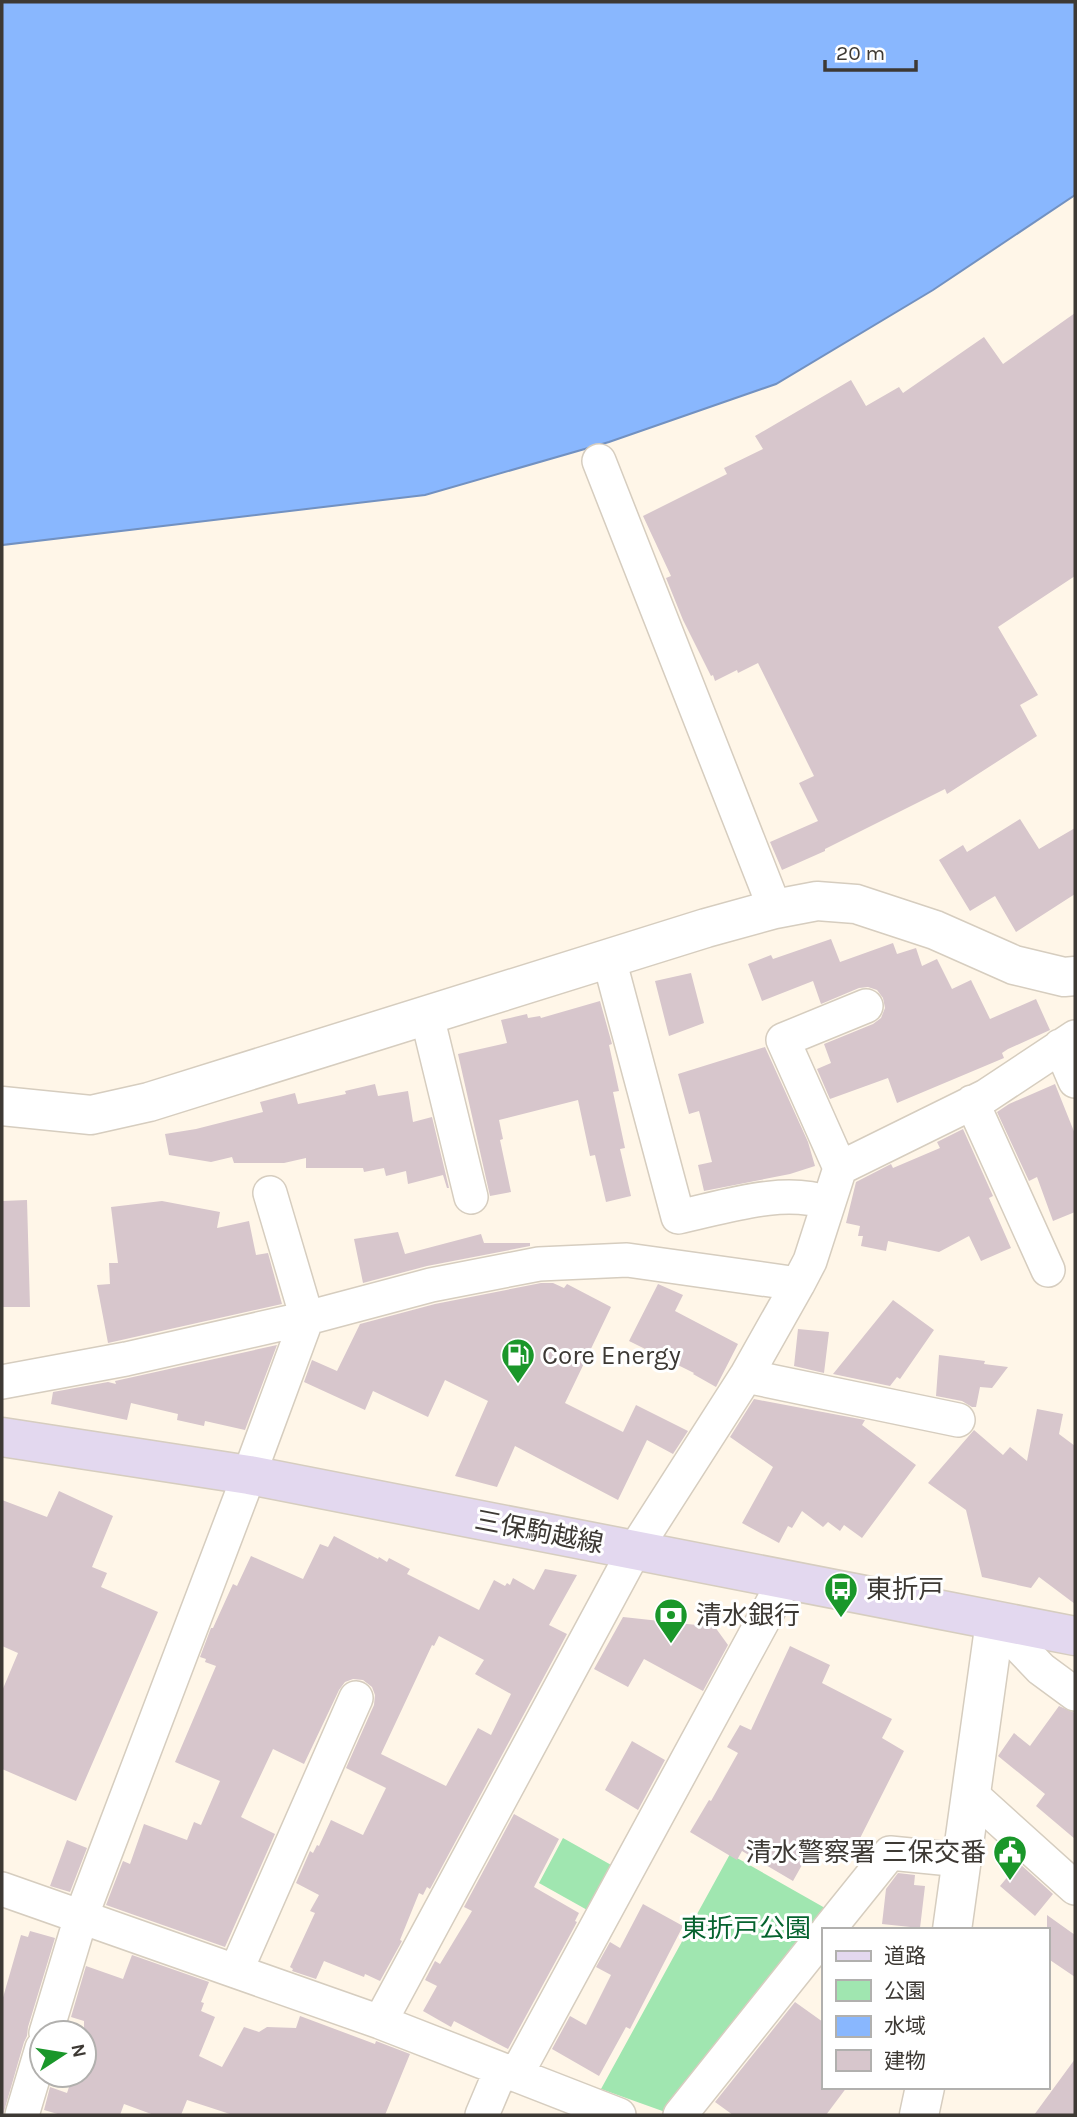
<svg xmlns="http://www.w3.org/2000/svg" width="1077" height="2117" font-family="Karla,'Noto Sans JP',sans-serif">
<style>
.green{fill:#a0e6b0}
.water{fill:#89b7fe;stroke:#7291c1;stroke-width:2}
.building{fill:#d7c6cc;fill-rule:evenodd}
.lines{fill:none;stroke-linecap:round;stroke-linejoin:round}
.minor-casing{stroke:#d6cdbf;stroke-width:36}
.tertiary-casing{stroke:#d6cdbf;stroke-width:41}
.secondary-casing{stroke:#d6cdbf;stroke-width:41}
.minor{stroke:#fff;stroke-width:33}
.tertiary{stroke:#fff;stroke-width:38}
.secondary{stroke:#e3d8ef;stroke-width:38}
.labels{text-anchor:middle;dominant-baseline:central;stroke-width:6;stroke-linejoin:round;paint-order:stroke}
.poi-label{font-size:26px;fill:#3d3934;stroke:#fff;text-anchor:start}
.street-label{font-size:26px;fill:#3d3934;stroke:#fff}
.park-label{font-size:26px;fill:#06632f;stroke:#fff}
</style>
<rect width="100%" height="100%" fill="#fff6e8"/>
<!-- green -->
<path class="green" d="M563,1838L613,1866L589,1911L539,1883Z
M730,1854L825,1908L668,2113L601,2089Z"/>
<!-- water -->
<path class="water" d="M2,2H1075V195L933,290L776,384L609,442L425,495L2,545Z"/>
<!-- building -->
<path class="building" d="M1075,313V576L998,627L1038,695L1020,705L1037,736L947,794L945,789L825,849V851L782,870L770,842L818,821L799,783L814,776L758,663L738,673L737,670L715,681L713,675L711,676L683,620L666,578L671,576L643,516L727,474L724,468L763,449L755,436L851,380L866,406L899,387L903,393L984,337L1003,364Z
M1020,819L1039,849L1075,828V894L1016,932L995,896L970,911L939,860L963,845L967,852Z
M831,939L840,962L893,943L897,954L916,948L922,966L937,959L952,989L971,980L990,1019L1036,999L1050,1030L1008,1049L1002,1053L1004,1058L897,1103L888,1078L830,1099L817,1069L831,1063L824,1044L873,1024L881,1018L885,1008L883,998L877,990L868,987L859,988L821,1004L813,981L762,1001L748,964L771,955L773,959Z
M691,973L704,1023L669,1036L655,981Z
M600,1001L612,1044L609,1045L619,1091L613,1092L625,1148L620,1149L631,1196L606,1202L595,1155L590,1156L578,1100L499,1120L503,1139L500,1140L511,1192L490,1196L458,1054L507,1043L501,1020L527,1014L528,1018L540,1016L541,1018Z
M765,1047L808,1142L815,1166L790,1174L704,1191L698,1165L712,1162L699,1111L689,1114L678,1074Z
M375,1084L378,1096L408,1091L413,1122L432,1117L449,1188H447L443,1175L408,1184L406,1171L386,1176L384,1168L364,1172L363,1168H306V1158L284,1163H234L232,1157L211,1162L169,1155L165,1134L196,1129L263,1112L260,1102L295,1093L298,1104L346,1094L345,1091Z
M1055,1084L1075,1134V1212L1053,1221L1037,1177L1029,1181L997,1112L1009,1104Z
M963,1129L993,1196L989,1198L1011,1248L981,1261L969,1236L939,1252L888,1241L886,1251L861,1246L863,1236H858L860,1226L846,1223L856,1182L891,1164L893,1168L940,1148L937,1142Z
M27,1200L30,1307H2V1201Z
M162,1201L220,1212L217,1228L249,1221L256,1255L268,1253L282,1304L108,1343L97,1285L110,1284L109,1263H118L111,1207Z
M398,1232L405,1254L481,1234L484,1243H530V1246L427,1266L363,1283L354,1239Z
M541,1283H553L564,1288L567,1284L611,1307L565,1403L623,1432L636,1405L688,1431L673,1454L647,1440L618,1500L515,1446L497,1487L455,1476L488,1401L445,1380L428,1417L373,1391L365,1410L304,1382L312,1360L337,1371L360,1324L435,1304Z
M658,1284L683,1295L675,1311L738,1344L716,1387L693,1374L694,1373L629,1341Z
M893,1300L934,1330L900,1379L897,1377L890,1386L833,1374Z
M798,1329L829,1332L824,1373L794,1366Z
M277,1345L245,1430L205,1421L204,1426L177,1420L178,1414L131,1403L127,1420L51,1404L53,1392L108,1382L116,1384L115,1381Z
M939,1355L985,1361L984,1364L1008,1367L992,1388L980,1387L976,1407H972L962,1401L936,1396Z
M754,1399L865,1420L862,1425L916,1465L862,1538L844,1525L840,1531L828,1522L823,1527L802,1511L792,1528L788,1526L779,1543L742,1523L773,1467L730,1437Z
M1037,1409L1063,1414L1059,1434L1075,1446V1604L1039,1577L1031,1588L982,1577L966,1510L928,1483L974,1430L1003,1455L1010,1447L1027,1461Z
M59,1491L113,1516L92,1567L107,1573L101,1587L158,1612L76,1801L2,1769V1691L18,1653L2,1646V1500L47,1517Z
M334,1536L378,1559L379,1557L387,1562L389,1558L410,1569L407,1574L479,1610L494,1580L505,1586L507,1583L510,1585L513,1578L534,1590L545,1569L577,1575L549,1625L567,1634L430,1889L427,1887L423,1895L419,1893L400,1940L402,1941L380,1981L365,1974L364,1977L324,1961L316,1979L292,1971L293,1969L290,1967L315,1913L310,1911L319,1895L296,1883L310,1851L313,1853L317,1845L319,1846L331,1820L363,1835L386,1788L346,1768L374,1705L375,1695L372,1687L363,1680L353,1679L345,1682L339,1690L304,1764L273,1749L241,1817L275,1834L225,1947L106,1905L123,1861L130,1864L144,1824L187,1840L194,1822L201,1825L220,1781L175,1762L216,1666L205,1662L206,1659L200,1657L211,1628H213L233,1584L237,1586L251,1556L303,1579L320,1544L328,1547ZM439,1636L484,1660L475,1674L511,1694L491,1735L478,1728L446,1786L381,1754L432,1645L434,1646Z
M623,1617L715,1627L728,1645L703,1691L644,1659L628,1687L594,1669Z
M790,1646L830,1665L822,1683L892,1719L882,1738L904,1751L847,1864L823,1852L818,1862L807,1856L793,1881L742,1851L737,1860L690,1832L709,1800L711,1801L738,1753L727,1747L740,1725L751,1730Z
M1059,1706L1075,1713V1839L1036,1806L1045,1794L998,1756L1014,1733L1030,1746Z
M632,1741L665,1760L638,1810L605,1790Z
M514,1814L559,1839L534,1887L579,1913L575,1921L577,1922L508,2049L454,2021L451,2027L423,2011L437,1986L425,1980L435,1961L440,1964L472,1911L464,1907Z
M67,1840L87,1848L70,1892L50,1886Z
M1019,1863L1053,1894L1035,1916L1000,1886Z
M898,1873L915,1875L914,1885L925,1886L920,1928L882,1924L886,1889Z
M643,1904L683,1926L630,2029L626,2027L599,2076L552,2049L570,2016L586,2025L611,1975L596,1967L610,1942L620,1948Z
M1047,1915L1075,1935V1977L1047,1958Z
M30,1931L55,1938L28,2027L27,2036L24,2042L3,2115H2V2001L21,1935L28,1937Z
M132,1955L209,1982L201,2002L204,2003L201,2011L215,2017L199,2056L222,2067L244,2027L259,2032L267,2027L296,2028L300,2016L375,2044L376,2041L410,2054L385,2115H233L187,2100L181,2115H154L124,2104L120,2115H61L44,2110L50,2087L67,2093L73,2075H84V2021L71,2017L86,1966L123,1979Z
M795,2002L823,2022V2087H847L826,2115H733L715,2102Z
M1075,2059V2115H1034Z"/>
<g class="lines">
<!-- minor casing -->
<g class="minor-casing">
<path id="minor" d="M599,461L775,909
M609,959L678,1217C725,1207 783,1187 828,1203
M427,1016L471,1197
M1060,1046L1075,1081
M972,1102L1048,1270
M840,1168L783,1040L866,1006
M746,1376L958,1420
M2,1382L126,1359L307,1318L431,1285L539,1264L627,1260L798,1284
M995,1621L1041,1669L1075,1694
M971,1794L1075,1888
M2,1889L380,2022L619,2115
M828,1930L890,1853L961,1860
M236,1971L356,1698
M380,2022L634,1551L746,1376L798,1284L810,1261L840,1168L986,1096L1075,1037
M46,2033L81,1917L249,1475L307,1318L270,1193
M516,2075L785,1580
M22,2115L42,2048
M482,2115L501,2070
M680,2115L823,1936"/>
</g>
<!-- tertiary casing -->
<g class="tertiary-casing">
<path id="tertiary" d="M2,1106L91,1115L149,1102L706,928L775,909L817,901L856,904L935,930L1014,965L1064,977L1075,976
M952,1930L995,1621
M919,2115L925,2087"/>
</g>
<!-- secondary casing -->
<g class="secondary-casing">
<path id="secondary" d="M2,1437L249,1475L1075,1636"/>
</g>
<!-- minor -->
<use href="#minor" class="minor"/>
<!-- tertiary -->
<use href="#tertiary" class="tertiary"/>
<!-- secondary -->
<use href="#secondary" class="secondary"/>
</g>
<!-- icons -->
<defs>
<g id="fuel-pin" transform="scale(1.75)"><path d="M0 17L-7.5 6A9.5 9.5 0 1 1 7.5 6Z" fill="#1a972a" stroke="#fff"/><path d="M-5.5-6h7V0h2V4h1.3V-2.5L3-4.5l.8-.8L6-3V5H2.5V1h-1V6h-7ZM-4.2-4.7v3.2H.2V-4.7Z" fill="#fff"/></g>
<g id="bus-pin" transform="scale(1.75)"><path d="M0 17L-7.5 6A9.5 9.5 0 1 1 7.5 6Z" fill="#1a972a" stroke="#fff"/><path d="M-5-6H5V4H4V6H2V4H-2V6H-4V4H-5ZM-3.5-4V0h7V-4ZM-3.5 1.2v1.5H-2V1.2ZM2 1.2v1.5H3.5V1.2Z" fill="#fff"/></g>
<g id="bank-pin" transform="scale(1.75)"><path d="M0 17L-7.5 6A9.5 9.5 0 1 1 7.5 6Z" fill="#1a972a" stroke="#fff"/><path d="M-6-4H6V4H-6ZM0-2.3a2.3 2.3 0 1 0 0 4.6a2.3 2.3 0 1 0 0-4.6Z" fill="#fff"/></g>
<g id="civic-pin" transform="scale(1.75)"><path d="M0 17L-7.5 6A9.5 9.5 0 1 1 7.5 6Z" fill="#1a972a" stroke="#fff"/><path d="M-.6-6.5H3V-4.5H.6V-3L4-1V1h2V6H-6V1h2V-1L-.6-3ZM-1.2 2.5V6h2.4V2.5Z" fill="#fff"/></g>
</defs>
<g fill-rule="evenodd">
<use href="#fuel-pin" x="518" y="1355"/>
<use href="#bus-pin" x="841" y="1589"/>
<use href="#bank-pin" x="671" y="1615"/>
<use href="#civic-pin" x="1010" y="1852"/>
</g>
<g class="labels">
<!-- poi labels -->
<g class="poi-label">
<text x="542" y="1355">Core Energy</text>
<text x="866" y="1589">東折戸</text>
<text x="696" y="1615">清水銀行</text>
<text x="986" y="1852" text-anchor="end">清水警察署 三保交番</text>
</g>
<!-- street labels -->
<g class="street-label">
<text transform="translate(539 1532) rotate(11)">三保駒越線</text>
</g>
<!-- park labels -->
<g class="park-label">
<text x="746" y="1928">東折戸公園</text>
</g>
</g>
<!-- border -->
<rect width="1077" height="2117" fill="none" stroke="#3d3934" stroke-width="7"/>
<!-- legend -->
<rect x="822" y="1928" width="228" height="161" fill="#ffffff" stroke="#b1b0ae" stroke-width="2"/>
<rect x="836" y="1951" width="35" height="10" fill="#e3d8ef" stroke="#b1b0ae" stroke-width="2"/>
<text x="884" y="1963" font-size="21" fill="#3d3934">道路</text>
<rect x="836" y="1980" width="35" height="21" fill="#a0e6b0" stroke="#b1b0ae" stroke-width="2"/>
<text x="884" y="1998" font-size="21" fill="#3d3934">公園</text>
<rect x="836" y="2016" width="35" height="21" fill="#89b7fe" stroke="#b1b0ae" stroke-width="2"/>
<text x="884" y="2033" font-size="21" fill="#3d3934">水域</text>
<rect x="836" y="2050" width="35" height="21" fill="#d7c6cc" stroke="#b1b0ae" stroke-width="2"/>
<text x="884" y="2068" font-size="21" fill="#3d3934">建物</text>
<!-- north arrow -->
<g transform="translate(63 2054) rotate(78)"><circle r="33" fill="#ffffff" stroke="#b1b0ae" stroke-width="2"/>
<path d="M0-5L12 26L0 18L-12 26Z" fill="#1a972a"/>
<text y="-10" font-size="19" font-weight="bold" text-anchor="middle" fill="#3d3934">N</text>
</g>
<!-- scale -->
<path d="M825 60v10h91v-10" fill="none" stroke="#3d3934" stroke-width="3.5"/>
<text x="836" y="60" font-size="21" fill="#3d3934" stroke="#ffffff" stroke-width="5" paint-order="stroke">20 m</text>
</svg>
